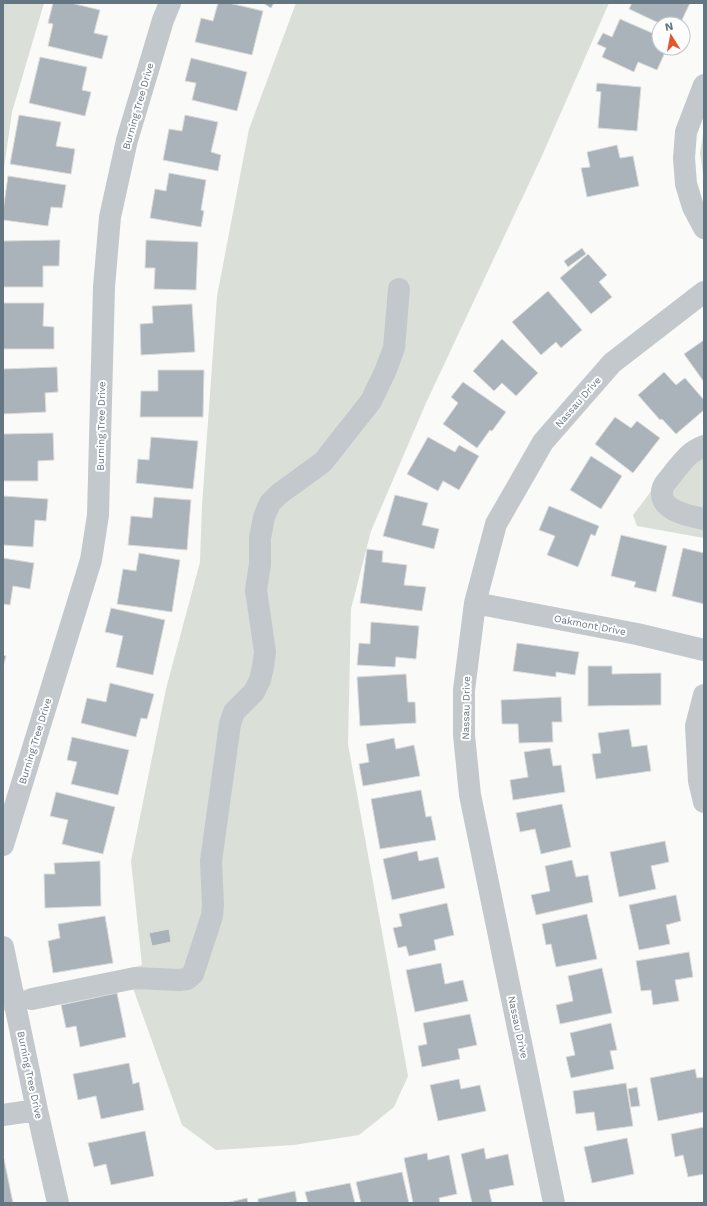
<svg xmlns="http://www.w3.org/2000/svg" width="707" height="1206" font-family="'Work Sans',sans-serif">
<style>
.green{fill:#dadfd7}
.building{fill:#aab3b9;stroke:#dcdcda}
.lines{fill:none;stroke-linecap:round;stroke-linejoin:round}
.minor{stroke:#c3c8cc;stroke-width:22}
.labels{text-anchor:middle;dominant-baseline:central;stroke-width:4;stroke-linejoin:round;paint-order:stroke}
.street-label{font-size:10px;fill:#657683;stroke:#fff}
</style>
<rect width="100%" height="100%" fill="#fafaf8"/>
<!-- green -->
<path class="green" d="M3,3H44L12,112L3,175Z
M296,3H609L541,158L426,403L371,531L351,609L348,744L408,1076L394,1107L359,1135L294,1145L216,1150L182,1125L133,988L42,1006L3,1011V986L33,991L111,974L142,965L131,861L166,689L200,562L202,505L217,296L249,129Z
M703,134H704V182L700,153Z
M704,438V538L637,526L633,515L682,451Z"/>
<!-- building -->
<path class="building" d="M53,3H71L100,10L94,33L108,36L102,59L48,46L53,24L48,23Z
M218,3H229L263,11L252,55L195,42L201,18L213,21Z
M263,3H274L271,8Z
M632,3H690L680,24H661L629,9Z
M620,19L659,36V48H667L657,70L638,62L634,72L602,57L606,48L597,44L603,33L612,37Z
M40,57L87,67L82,90L91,92L85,116L29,103Z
M191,58L247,72L237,111L192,100L196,83L185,81Z
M597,83L641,87L637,131L598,128L601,92L596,91Z
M19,115L61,122L56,146L75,149L71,174L10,164Z
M185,115L218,122L211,152L221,155L218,171L163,160L169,129L182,131Z
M617,145L620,158L633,156L639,186L587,197L581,168L590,167L587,152Z
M169,173L206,180L201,210L204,211L201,227L150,218L155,189L166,191Z
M8,176L66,185L62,208L51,207L48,226L3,220V211Z
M60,240L59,266H43V287H3V241Z
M146,240L198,242L196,290L154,289L155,268H145Z
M582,248L586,254L568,267L564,261Z
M588,254L607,275L599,282L612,297L591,314L560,278Z
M548,291L582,330L561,348L556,342L541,355L512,322Z
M3,303H44L43,326L54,327V349H3Z
M192,304L195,352L141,355L140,324L153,323L152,306Z
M502,339L538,373L516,396L502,383L494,391L473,371Z
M704,340V382L684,354Z
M57,367L58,392L45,393L46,412L3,414V369Z
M158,370H204L203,417H140L141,391H158Z
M664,372L676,385L685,378L704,400V410L676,434L662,419L660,420L638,395Z
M463,382L506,412L492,431L490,430L477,448L443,424L458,403L451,397Z
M615,417L631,428L637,421L660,438L633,473L595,444Z
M53,433L54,460L38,461V481H3V434Z
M151,437L198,441L193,489L136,483L138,459L149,460Z
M428,437L455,452L459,445L479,456L459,490L443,481L438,491L407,474Z
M591,456L622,476L601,509L570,490Z
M395,495L428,503L422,525L439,529L434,549L383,536Z
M3,496L48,499L46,521L35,520L33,547L3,545Z
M154,497L191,500L187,550L128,545L131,516L152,518Z
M549,506L599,526L595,536L591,534L578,567L547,555L555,536L539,530Z
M621,535L667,546L656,592L634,587L636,582L611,576Z
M683,548L704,553V604L672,596Z
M367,549L383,551L382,562L407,565L404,585L426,587L422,611L360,603Z
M139,553L180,560L172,612L117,604L123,569L136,571Z
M3,558L34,563L30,589L13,586L10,605L3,604Z
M111,608L165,620L153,675L116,667L123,636L105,632Z
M371,622L419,626L416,659L396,657L395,667L357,665L359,643L370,644Z
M517,643L579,652L575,675L556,672V677L513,671Z
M3,655L6,656L3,667Z
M588,666H612V674L661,673V705L588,706Z
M406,674L408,702H415L416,723L360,726L357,677Z
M110,683L154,694L147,719L141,718L136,737L81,723L87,698L106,702Z
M561,697L562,722H552L553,742L519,743L518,724H502L501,700Z
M629,729L632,747L647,745L651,771L596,779L592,754L601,753L598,733Z
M72,737L129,750L118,795L71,784L77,762L67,760Z
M394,738L396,749L414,745L420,776L363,786L359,764L369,762L366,744Z
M550,748L553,766L561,765L565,792L513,800L510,780L528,777L524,752Z
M421,790L426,817L431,816L436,840L380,849L371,799Z
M56,792L115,807L103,854L62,844L68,820L50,816Z
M562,804L571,847L541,854L535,829L520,832L516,813Z
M665,841L669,862L651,866L656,889L619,897L610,852Z
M417,851L419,861L438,857L445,888L392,900L383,859Z
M572,860L576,877L588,875L593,902L536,915L531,895L550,891L545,866Z
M100,861L101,906L45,908L44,874H55L54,863Z
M676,895L681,921L666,925L670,944L639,950L629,905Z
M447,903L454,935L434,940L436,950L409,956L406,946L398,948L393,928L402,926L399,914Z
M587,914L597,959L556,967L551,944L546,945L542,924Z
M105,916L113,963L53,973L48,941L60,938L58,924Z
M169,929L171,942L152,946L149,933Z
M689,952L693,977L675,980L679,1001L653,1005L651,990L641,991L636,961Z
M441,963L445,984L463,980L468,1001L415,1012L406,970Z
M602,968L612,1013L560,1024L556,1005L573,1001L568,976Z
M117,993L126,1037L80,1047L76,1026L66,1028L61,1005Z
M470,1014L477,1045L458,1049L460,1059L422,1067L418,1046L427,1044L423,1023Z
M611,1023L617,1050L610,1051L614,1069L571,1078L566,1057L575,1055L570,1033Z
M129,1063L133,1084L139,1082L144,1110L101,1119L96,1096L78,1100L73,1074Z
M695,1069L697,1078L704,1077V1112L658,1121L650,1078Z
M459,1079L461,1089L480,1085L486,1111L438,1121L430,1085Z
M626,1083L633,1126L597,1131L594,1112L576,1114L573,1091Z
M637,1087L640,1106L631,1107L628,1089Z
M704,1127V1174L688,1177L683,1155L675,1157L671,1134Z
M145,1131L154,1176L111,1185L106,1164L94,1167L88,1143Z
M627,1138L634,1174L592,1183L584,1147Z
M484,1148L486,1159L508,1154L514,1185L489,1190L492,1203H472L461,1154Z
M427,1153L428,1160L449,1155L457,1194L439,1198L440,1203H413L404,1158Z
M3,1159H4L13,1203H3Z
M402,1172L409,1203H361L356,1182Z
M350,1183L355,1203H308L305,1192Z
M295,1191L297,1203H258V1199Z
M247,1198L248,1203H226Z"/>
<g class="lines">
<!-- minor -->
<path class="minor" d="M704,85L686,132L684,158L686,184L693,207L704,228
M704,446C689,452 684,460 674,472C671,477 665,482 663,487C655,510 689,516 704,519
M475,603L637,634L704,650
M704,695L696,726L699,781L704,802
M3,845L91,560L98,515L104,287L110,217L127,140L163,20L170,3
M3,947L37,1110L58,1203
M32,999L135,978L179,980L187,979L193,974L212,916L213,905L211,861L230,724L234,712L254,692L260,680L263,667L265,652L256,590L260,564V538L264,517L270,503L279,494L323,462L371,401L385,372L394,348L399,289
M3,1115L37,1110
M554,1203L470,795L464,735V690L475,603L496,524L543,442L612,363L704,292"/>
</g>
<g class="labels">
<!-- street labels -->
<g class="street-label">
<text transform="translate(138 106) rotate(-74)">Burning Tree Drive</text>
<text transform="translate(578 402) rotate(-49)">Nassau Drive</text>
<text transform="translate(101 426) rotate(-89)">Burning Tree Drive</text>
<text transform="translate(590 625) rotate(11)">Oakmont Drive</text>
<text transform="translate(466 708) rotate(-89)">Nassau Drive</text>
<text transform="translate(35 741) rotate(-73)">Burning Tree Drive</text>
<text transform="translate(518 1027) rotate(78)">Nassau Drive</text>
<text transform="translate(30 1075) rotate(78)">Burning Tree Drive</text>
</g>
</g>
<!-- border -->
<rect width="707" height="1206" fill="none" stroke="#657683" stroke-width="8"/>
<!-- north arrow -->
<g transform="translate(671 36) rotate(349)"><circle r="19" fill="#ffffff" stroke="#c1c8cd"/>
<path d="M0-3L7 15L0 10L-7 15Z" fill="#e4572e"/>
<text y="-6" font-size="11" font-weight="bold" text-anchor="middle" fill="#657683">N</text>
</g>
</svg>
